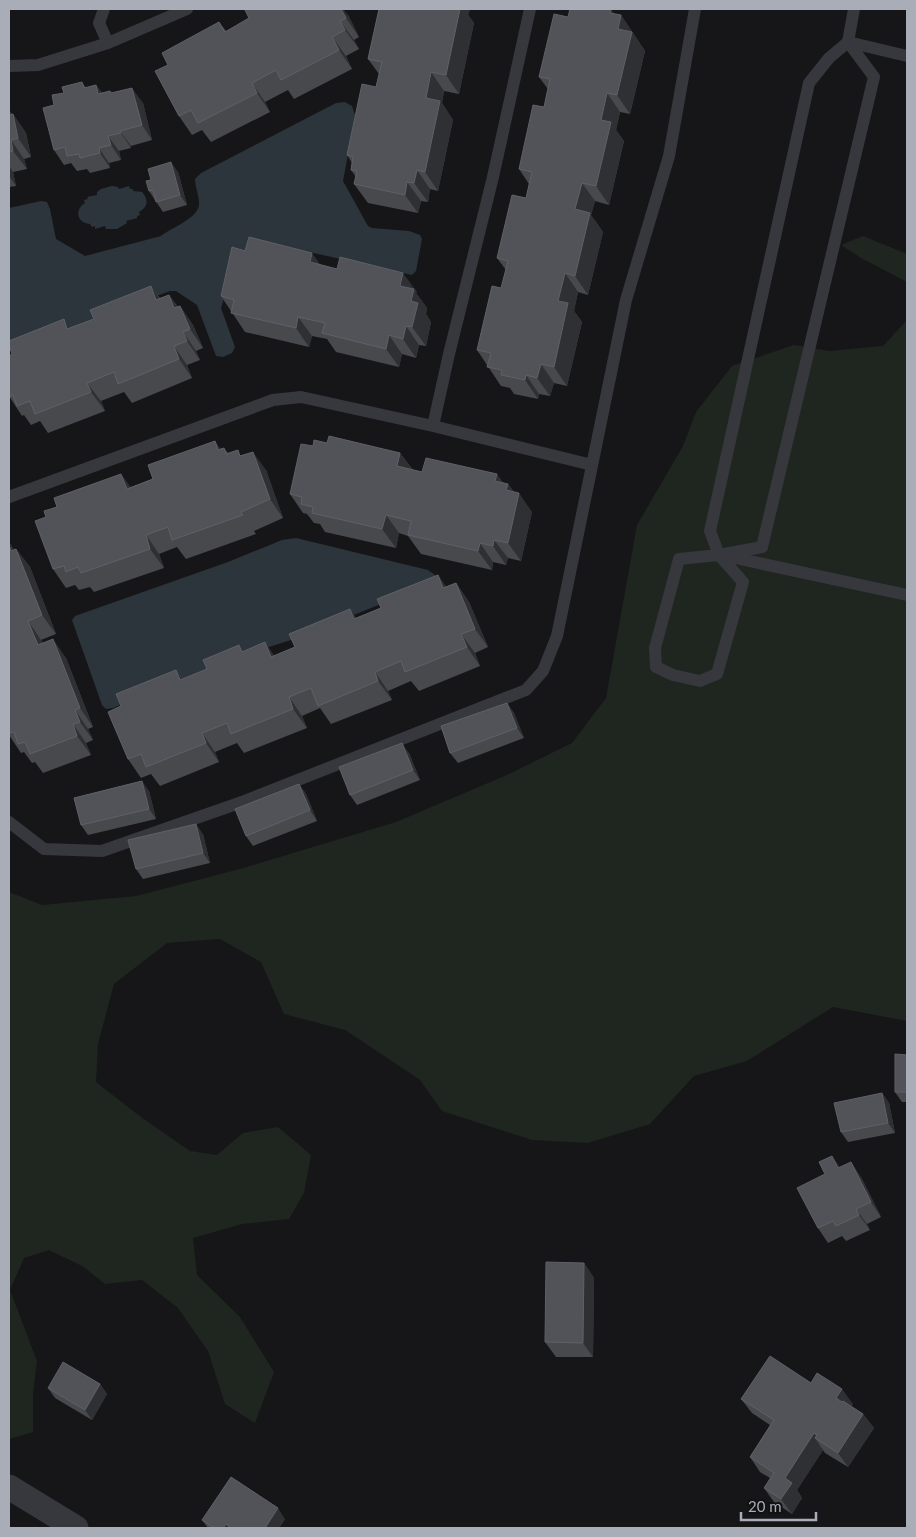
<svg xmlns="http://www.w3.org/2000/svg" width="916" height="1537" font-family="Lato,sans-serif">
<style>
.green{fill:#1e261f}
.water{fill:#2c353c}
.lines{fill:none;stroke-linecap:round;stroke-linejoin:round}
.lane{stroke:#37383d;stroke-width:12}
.street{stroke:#37383d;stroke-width:25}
.wall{fill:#47494d}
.shaded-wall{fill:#2f3033}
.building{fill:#525359;stroke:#5f6168}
</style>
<rect width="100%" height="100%" fill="#161618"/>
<!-- green -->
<path class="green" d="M863,236L907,254V282L861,258L841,245Z
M907,320V1021L833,1007L747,1061L694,1076L650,1124L588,1143L532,1140L442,1111L420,1080L345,1030L284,1014L261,962L220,939L167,943L114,984L98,1044L96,1082L141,1117L190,1151L217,1155L243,1133L278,1127L311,1155L304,1193L289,1219L242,1224L193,1238L197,1275L240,1317L274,1372L255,1423L225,1404L208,1351L178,1308L142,1280L105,1284L82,1266L49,1250L24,1258L10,1290L37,1361L33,1395V1432L9,1439V892L42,905L136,896L240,869L396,822L507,775L572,743L606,698L637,525L683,446L696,412L732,366L794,345L829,351L883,346Z"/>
<!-- water -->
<path class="water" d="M345,102L352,106L355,115L343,181L368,226L372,228L409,231L420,235L422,239L416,271L412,275L269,243L232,270L221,308L235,347L232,353L223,357L216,356L197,305L176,291H170L9,351V208L41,201L47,202L50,209L56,239L85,256L161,236C172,227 200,218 199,203C199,195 195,187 195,179L201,173L336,103Z
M112,186L118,187L119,189L129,186L130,189H133V191L142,192C149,200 148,207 139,212L140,215L137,216V218L126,221L127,223L117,229H106L105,226L95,229V226L92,227L90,224C77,223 74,210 85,203L84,200L88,199L87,197L97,195V192L101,189Z
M296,538L428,570L435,575L436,582L291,640L234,658L113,708L106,709L102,705L72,620L75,616L228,562L282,540Z"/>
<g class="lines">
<!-- lane -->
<path class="lane" d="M104,9L99,23L108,43
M854,9L848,42L907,56
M9,66L38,65L108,43L187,9
M874,77L848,42L829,58L809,83L710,531L719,555L743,582L717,674L700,681L673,675L656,667L655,648L679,559L719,555L762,547L874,77
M433,426L449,354L493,177L530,9
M9,497L273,400L301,397L433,426L592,465
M726,556L907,595
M9,822L44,849L102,851L242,802L526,690L543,671L557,636L626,300L669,156L695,9"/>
<!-- street -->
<path class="street" d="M9,1487L76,1528"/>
</g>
<!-- wall -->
<path class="wall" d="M379,9H470L468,15L474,23L459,94L444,91L442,103L453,120L438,191L430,189L428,202L421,201L418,213L368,203L354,184L356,177L351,170L352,163L347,155L376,87L379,74L368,59Z
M614,14L621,15L645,51L630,114L620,112L616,130L624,141L609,205L595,201L591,215L603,232L588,295L578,292L574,311L582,322L567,386L554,383L550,396L539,394L538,399L514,394L510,388L501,386L477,350L501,288L506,270L497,258L526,198L529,184L519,169L544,107L548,89L539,77L568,17Z
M348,15L359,37L354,40L359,49L346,56L352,69L294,99L288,90L265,102L270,112L211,142L202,130L192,135L179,116L168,65L219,22L226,31Z
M82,82L86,88L96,85L102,93H112L143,103L152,140L131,146V148L119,151L121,160L109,163L110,168L90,173L87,169L77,171L71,163L64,165L54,150V105L64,93Z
M9,110L12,114H13L26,133L31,157L24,159L27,169L13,172L16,186L9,187Z
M178,172L187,205L163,212L149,191Z
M245,251L320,265L417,292L416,293L427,308L426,314L431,322L426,346L419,345L416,358L402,354L399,367L336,352L327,339L312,336L309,347L245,332L221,296Z
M151,286L160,298L169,295L178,307L180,306L193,325L203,348L196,351L200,360L187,365L192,378L132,403L124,392L101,401L105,411L48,433L40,421L31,425L24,415L22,416L9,396L12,354L64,319L70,328L94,319Z
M215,441L220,449L224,448L228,453L242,456L266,470L283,518L254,531L256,534L186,559L177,547L159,554L164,568L94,592L90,587L79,590L75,585L66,588L53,569L131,487L153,479Z
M327,443L400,453L413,470L422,472L508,484L514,492L532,512L521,561L508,558L506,565L493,562L492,570L421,554L408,536L399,533L396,548L325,532L320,524L314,523L307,514L303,513L290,494L313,446Z
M9,542L14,550L16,549L30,567L56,634L41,640L43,643L66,658L93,727L88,729L93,740L86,743L91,755L43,773L35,762L32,763L24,752L21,753L9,735Z
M438,575L446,587L456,583L469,602L488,647L475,653L480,666L419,691L411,681L388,691L392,700L331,724L320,708L302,716L307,728L244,753L237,743L215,752L219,762L160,786L151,774L141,778L128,759L121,706L176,670L183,679L207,669L243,651L274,656L295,647L350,609L356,618L381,608Z
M507,703L514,713L524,738L458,763L450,753Z
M409,753L420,780L357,805L350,795Z
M299,784L306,794L317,821L253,846L246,836Z
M149,791L156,819L88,835L81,825Z
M203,834L210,863L143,879L136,869Z
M907,1055V1102H902L895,1092Z
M882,1093L889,1103L895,1133L848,1142L841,1132Z
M840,1167L861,1177L881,1217L867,1224L870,1230L846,1241L842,1236L828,1243L818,1228Z
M584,1263L594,1278L593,1357H556L545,1342Z
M811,1383L853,1404L851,1406L863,1414L874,1428L848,1467L825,1453L823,1450L797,1490L802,1498L792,1514L774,1502L764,1488L770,1478L760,1472L750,1457L770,1425L752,1413L741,1399Z
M100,1384L107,1394L92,1420L55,1398L48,1388Z
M285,1519L279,1528H208L202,1520Z"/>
<!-- shaded-wall -->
<path class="shaded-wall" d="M341,9H343L348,15L359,37L346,18Z
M458,9H470L468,15L474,23L459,94L446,75Z
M611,9L620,22L621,15L645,51L630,114L617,95L618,29L610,13Z
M340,21L354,40L359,49L345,30Z
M332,37L346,56L352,69L339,50Z
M431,72L444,91L442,103L453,120L438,191L425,172L426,98Z
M252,83L265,102L270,112L257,93Z
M96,85L107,100L98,94Z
M132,88L143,103L152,140L142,125Z
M607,93L620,112L616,130L624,141L609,205L596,186L601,120Z
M9,110L14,117L13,114L26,133L31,157L18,138L9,119Z
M120,131L131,146V148L121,133Z
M108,136L119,151L121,160L111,145Z
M11,140L24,159L27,169L13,151Z
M99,148L109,163L110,168L100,153Z
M171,162L178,172L187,205L180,195Z
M9,166L13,172L16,186L9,176Z
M417,170L430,189L428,202L414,183Z
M407,182L421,201L418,213L405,195Z
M582,183L595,201L591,215L603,232L588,295L575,276V209Z
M312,253L325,271L310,262Z
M403,273L417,292L416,293L427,308L426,314L431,322L426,346L412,327L400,286Z
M565,273L578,292L574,311L582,322L567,386L554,367L558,301Z
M151,286L164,305L156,300Z
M169,295L182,314L174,308Z
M180,306L193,325L203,348L190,329Z
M298,317L312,336L309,347L296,328Z
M64,319L77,338L67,329Z
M406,326L419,345L416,358L403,339Z
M183,332L196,351L200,360L187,341Z
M389,335L402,354L399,367L386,349Z
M174,346L187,365L192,378L179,359Z
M541,364L554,383L550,396L537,378Z
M526,375L539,394L538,399L525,380Z
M87,383L101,401L105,411L91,392Z
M215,441L228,460L218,450Z
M253,452L266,470L283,518L270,499Z
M400,453L414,472L397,466Z
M121,474L135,493L127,489Z
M497,474L507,488L508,484L518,498L519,493L532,512L521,561L508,543L495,481Z
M386,515L399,533L396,548L382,529Z
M146,535L159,554L164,568L150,549Z
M494,540L508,558L506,565L493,546Z
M9,542L19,558L11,551L9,545Z
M480,543L493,562L492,570L478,551Z
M16,549L30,567L56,634L42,615Z
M438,575L451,594L443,588Z
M456,583L469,602L488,647L475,629Z
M350,609L363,628L354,619Z
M28,621L41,640L51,664L38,645Z
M461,634L475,653L480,666L467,647Z
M53,639L66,658L93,727L80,708Z
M265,642L278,661L271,657Z
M176,670L189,688L180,680Z
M375,672L388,691L392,700L378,681Z
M289,697L302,716L307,728L293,709Z
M507,703L514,713L524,738L517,728Z
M75,710L88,729L93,740L80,722Z
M73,724L86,743L91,755L77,736Z
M202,733L215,752L219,762L206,743Z
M402,743L409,753L420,780L413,770Z
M142,781L149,791L156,819L149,809Z
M299,784L306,794L317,821L310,810Z
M196,824L203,834L210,863L203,853Z
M882,1093L889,1103L895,1133L888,1123Z
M832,1156L842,1170L838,1168Z
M851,1162L861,1177L881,1217L871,1202Z
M856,1209L867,1224L870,1230L859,1215Z
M584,1263L594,1278L593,1357L583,1343Z
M100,1384L107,1394L92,1420L85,1410Z
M842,1389L853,1404L846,1413L836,1398Z
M863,1414L874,1428L848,1467L838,1453Z
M814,1433L819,1440L815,1438L823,1450L797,1490L802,1498L792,1514L781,1499L785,1478Z
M278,1508L285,1519L279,1528H265Z
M226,1524L229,1528H223Z"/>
<!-- building -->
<path class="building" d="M246,9H341L346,18L340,21L345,30L332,37L339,50L281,80L276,70L252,83L257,93L198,123L191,110L179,116L155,71L168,65L162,53L219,22L225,32L249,18L245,10Z
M379,9H460L446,75L431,72L426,98L440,101L425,172L417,170L414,183L407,182L405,195L354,184L357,171L351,170L353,157L347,155L362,84L376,87L382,62L368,59Z
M570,9H611L610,13L621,15L618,29L632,32L617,95L607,93L601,120L611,122L596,186L582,183L575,209L590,213L575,276L565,273L558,301L568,303L554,367L541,364L537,378L526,375L525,380L501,375L502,370L487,367L491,353L477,350L492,286L501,288L508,261L497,258L512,195L526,198L532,172L519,169L533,105L544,107L550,79L539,77L554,14L568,17Z
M82,82L84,88L96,85L98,94L110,91L111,93L132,88L142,125L120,131L121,133L108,136L111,145L99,148L100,153L80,158L79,154L67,156L65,147L54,150L43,108L54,105L52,95L64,93L62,87Z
M13,114L18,138L11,140L13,151L9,152V115Z
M171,162L180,195L156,202L153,190L149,191L146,181L151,180L148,169Z
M249,237L312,253L310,262L337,269L340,257L403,273L400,286L414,289L411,301L418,303L412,327L406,326L403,339L389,335L386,349L322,333L325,323L298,317L296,328L231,313L234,300L221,296L232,247L245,251Z
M151,286L156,300L169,295L174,308L180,306L190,329L183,332L187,341L174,346L179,359L118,384L114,372L87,383L91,392L35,414L30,401L17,406L13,395L9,397V356L12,354L9,345V341L64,319L67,329L94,319L90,310Z
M329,436L400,453L397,466L422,472L426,458L497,474L495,481L508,484L506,490L519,493L508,543L494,540L493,546L480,543L478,551L408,535L411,521L386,515L382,529L312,513L313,507L301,504L302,497L290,494L301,444L313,446L314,440L327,443Z
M215,441L218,450L224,448L226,454L238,450L240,456L253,452L270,499L241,512L243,515L172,540L168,527L146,535L150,549L81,573L78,567L66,572L64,566L53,569L35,521L46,517L44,511L57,507L54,498L121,474L127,489L153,479L148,465Z
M9,545L11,551L16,549L42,615L28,621L38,645L53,639L80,708L75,710L80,722L73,724L77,736L30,754L25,742L18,744L14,732L9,733Z
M438,575L443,588L456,583L475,629L461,634L467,647L405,672L401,661L375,672L378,681L318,706L311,688L289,697L293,709L231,734L227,723L202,733L206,743L146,767L141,754L128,759L108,712L121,706L116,694L176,670L180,680L207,669L203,660L239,645L242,652L265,642L271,657L295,647L289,634L350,609L354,619L381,608L377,599Z
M507,703L517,728L450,753L441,726Z
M402,743L413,770L350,795L339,767Z
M142,781L149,809L81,825L74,798Z
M299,784L310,810L246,836L235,809Z
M196,824L203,853L136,869L128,840Z
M895,1054L907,1055V1092H895Z
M882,1093L888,1123L841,1132L834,1103Z
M832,1156L838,1168L851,1162L871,1202L856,1209L859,1215L836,1226L833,1221L818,1228L797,1188L825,1174L819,1162Z
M546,1262L584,1263L583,1343L545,1342Z
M770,1356L811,1383L817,1373L842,1389L836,1398L842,1402L843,1401L863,1414L838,1453L815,1438L817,1435L814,1433L785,1478L792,1483L781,1499L764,1488L774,1473L750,1457L774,1420L741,1399Z
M63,1362L100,1384L85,1410L48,1388Z
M231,1477L278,1508L265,1528H255L254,1527L253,1528H232L226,1524L223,1528H214L202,1520Z"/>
<!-- border -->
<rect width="916" height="1537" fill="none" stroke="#a8adb8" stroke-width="20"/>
<!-- scale -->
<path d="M741 1512v8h75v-8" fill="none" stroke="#a8adb8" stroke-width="2.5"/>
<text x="748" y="1512" font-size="15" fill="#a8adb8" stroke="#111113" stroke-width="4" paint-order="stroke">20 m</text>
</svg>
